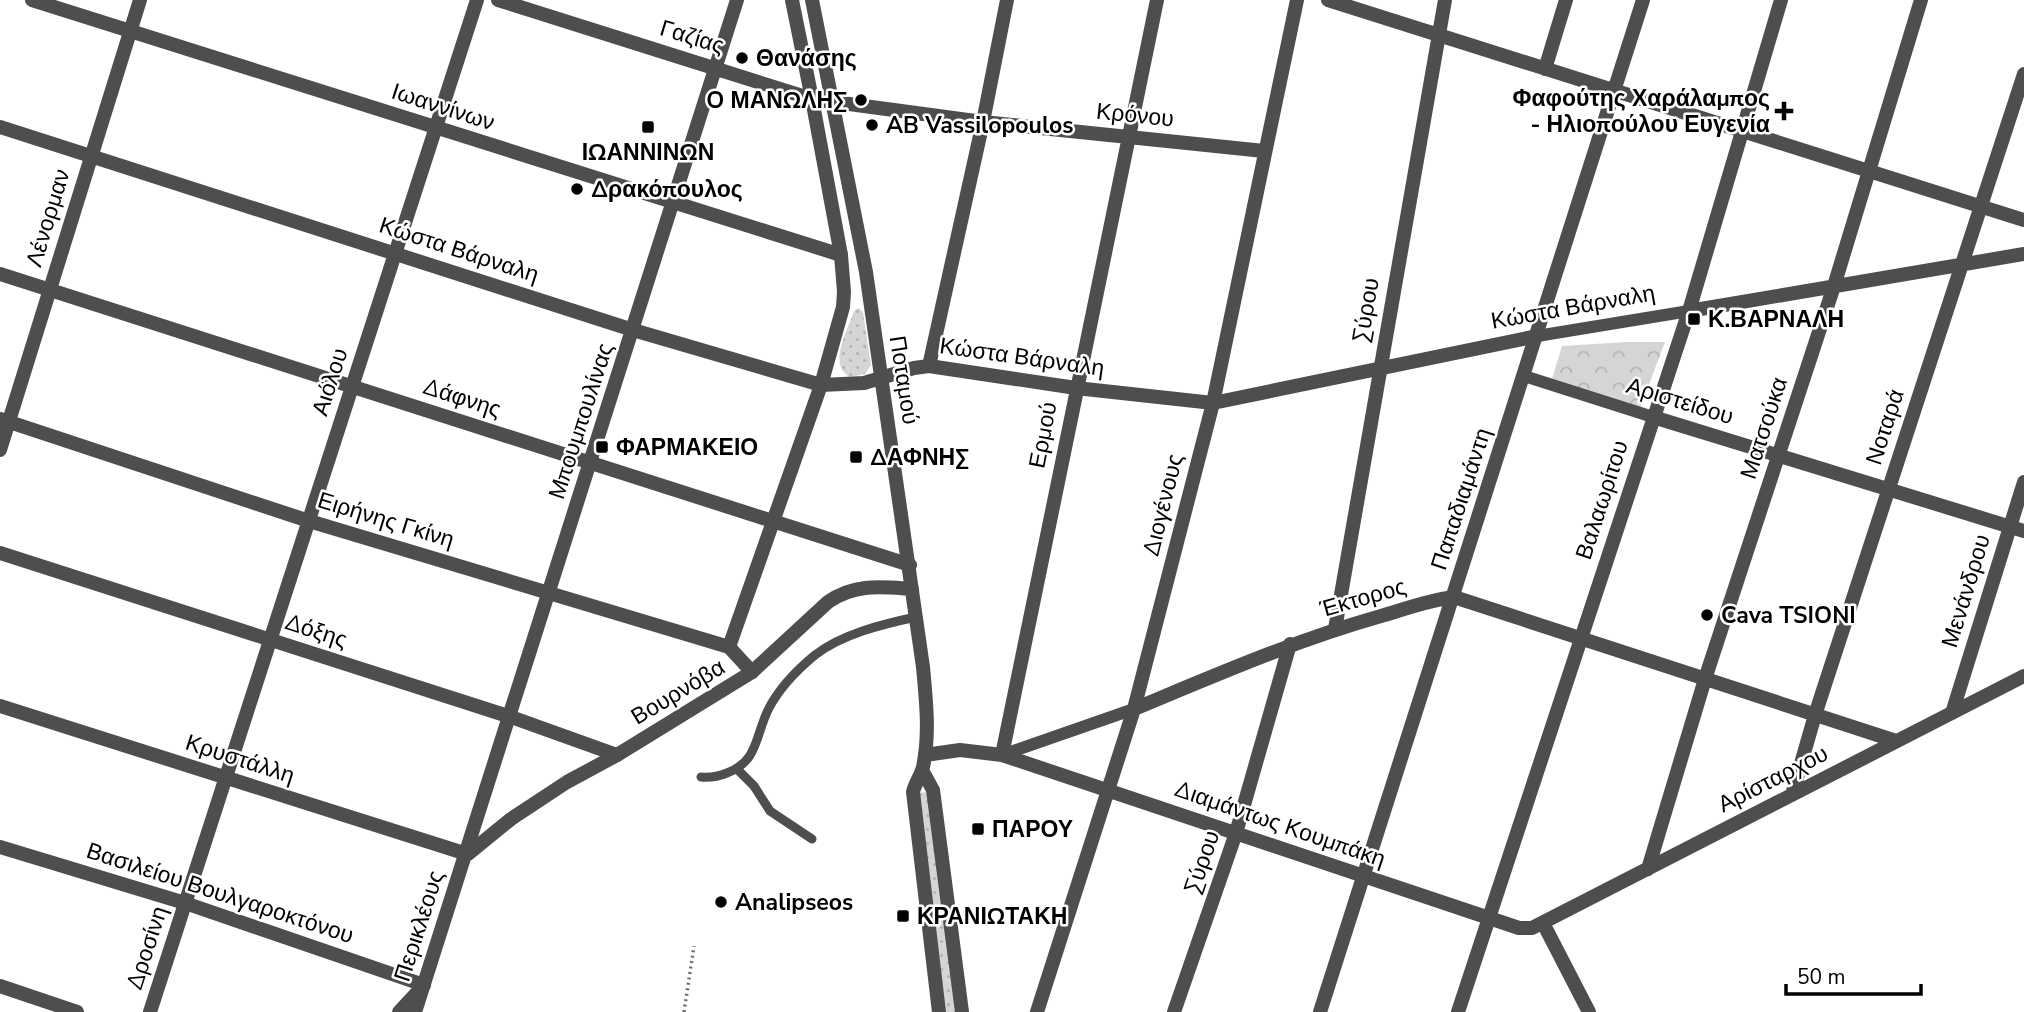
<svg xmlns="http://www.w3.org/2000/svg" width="2024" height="1012" font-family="'Nunito Sans',sans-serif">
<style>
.grass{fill:url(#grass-dots)}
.park{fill:url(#park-crowns)}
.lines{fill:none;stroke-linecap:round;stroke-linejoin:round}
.path{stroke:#707070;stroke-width:3.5;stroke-dasharray:2 3.5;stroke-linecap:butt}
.service{stroke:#4e4e4e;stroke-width:9}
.pedestrian{stroke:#4e4e4e;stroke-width:12}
.minor{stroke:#4e4e4e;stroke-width:14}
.tertiary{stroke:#4e4e4e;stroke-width:14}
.poi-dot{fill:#000;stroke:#fff;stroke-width:2.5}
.labels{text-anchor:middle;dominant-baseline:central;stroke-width:5;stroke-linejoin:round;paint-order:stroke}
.street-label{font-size:23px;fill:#000;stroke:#fff}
.poi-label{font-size:23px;font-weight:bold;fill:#000;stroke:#fff;text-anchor:start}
</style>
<defs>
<pattern id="grass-dots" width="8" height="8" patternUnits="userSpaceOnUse" patternTransform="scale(1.75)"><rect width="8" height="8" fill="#d5d5d5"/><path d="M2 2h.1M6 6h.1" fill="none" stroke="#b5b5b5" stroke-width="1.8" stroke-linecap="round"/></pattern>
<pattern id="park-crowns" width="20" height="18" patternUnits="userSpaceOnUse" patternTransform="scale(1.75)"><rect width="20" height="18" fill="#d5d5d5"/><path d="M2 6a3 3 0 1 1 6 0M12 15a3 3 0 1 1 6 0" fill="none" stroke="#b5b5b5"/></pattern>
</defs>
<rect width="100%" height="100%" fill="#fff"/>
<!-- grass -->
<path class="grass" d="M858,308L863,312L871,365L865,374L850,377C827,364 848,330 854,311Z
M927,792L957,1012H943L917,793Z"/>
<!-- park -->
<path class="park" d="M1626,342H1665L1639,411L1551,382L1562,346Z"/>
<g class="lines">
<!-- path -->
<path class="path" d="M684,1012L694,946"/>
<!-- service -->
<path class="service" d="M737,769L754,786L770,811L812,839
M701,777C711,778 717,777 727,773C759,761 755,735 769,708C779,689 798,669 815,655C842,634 883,624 916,617"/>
<!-- pedestrian -->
<path class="pedestrian" d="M1537,336L1689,311
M1524,376L1653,417
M1002,755L1134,709"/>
<!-- minor -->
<path class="minor" d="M32,0L841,255
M1328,0L2024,220
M1545,69L1566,0
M812,99L983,122L1264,151
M0,274L910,565
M1689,311L2024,254
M929,366L983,122L1007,0
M1653,417L2024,531
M0,419L309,521L729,647L752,672
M0,450L140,0
M0,553L511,717L617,755
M1335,629L1445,0
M729,647L821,385
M0,706L467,854
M1134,709C1216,675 1296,640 1381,616C1405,609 1429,600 1454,597L1896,741
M1952,713L2024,482
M925,755L960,750L1002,755L1519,928H1532L2024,676
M1002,755L1157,0
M1792,795L1815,715L2024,74
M0,847L185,903L424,985L399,1012
M1648,869L1705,679L1834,286L1921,0
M1543,923L1589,1012
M0,986L77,1012
M150,1012L477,0
M1037,1012L1134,709L1213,403L1297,0
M1174,1012L1236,833L1290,644
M1320,1012L1643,0
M1458,1012L1689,311L1781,0"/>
<!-- tertiary -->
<path class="tertiary" d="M498,0L812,99
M792,0L812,99L841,255L844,292L843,307L821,385
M812,0L866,272L923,667C926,700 930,734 923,767C921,776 915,783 913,792L939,1012
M0,127L633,330L821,385L864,383L914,368L929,366L1076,388L1213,403L1537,336
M922,770L933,790L962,1012
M468,854L511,819L567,782L617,755L752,672L828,602C855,583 882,587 912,589
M415,1012L737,0"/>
</g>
<!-- markers -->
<g class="poi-dot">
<circle cx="742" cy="58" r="7"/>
<circle cx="861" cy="100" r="7"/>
<path d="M1780.5 100.5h7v7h7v7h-7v7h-7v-7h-7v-7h7z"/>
<circle cx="872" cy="125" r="7"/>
<rect x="641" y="120" width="14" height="14" rx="3.5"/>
<circle cx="577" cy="189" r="7"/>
<rect x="1687" y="312" width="14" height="14" rx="3.5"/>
<rect x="595" y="440" width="14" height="14" rx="3.5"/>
<rect x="849" y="450" width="14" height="14" rx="3.5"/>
<circle cx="1707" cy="615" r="7"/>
<rect x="971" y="822" width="14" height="14" rx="3.5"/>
<circle cx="721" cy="902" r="7"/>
<rect x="896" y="909" width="14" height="14" rx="3.5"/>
</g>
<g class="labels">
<!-- street labels -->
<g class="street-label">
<text transform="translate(692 37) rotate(17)">Γαζίας</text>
<text transform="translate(443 107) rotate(18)">Ιωαννίνων</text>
<text transform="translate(1135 115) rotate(6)">Κρόνου</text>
<text transform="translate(48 218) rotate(-73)">Λένορμαν</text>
<text transform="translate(459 250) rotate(18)">Κώστα Βάρναλη</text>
<text transform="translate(1573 307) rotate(-10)">Κώστα Βάρναλη</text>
<text transform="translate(1366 310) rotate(-80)">Σύρου</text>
<text transform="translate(1022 357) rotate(8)">Κώστα Βάρναλη</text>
<text transform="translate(904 380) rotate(81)">Ποταμού</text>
<text transform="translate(330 382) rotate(-72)">Αιόλου</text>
<text transform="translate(462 398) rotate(18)">Δάφνης</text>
<text transform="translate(1680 401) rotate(17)">Αριστείδου</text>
<text transform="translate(581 421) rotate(-72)">Μπουμπουλίνας</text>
<text transform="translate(1885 427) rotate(-72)">Νοταρά</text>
<text transform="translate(1764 428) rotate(-72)">Ματσούκα</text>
<text transform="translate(1043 435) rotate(-79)">Ερμού</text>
<text transform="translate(1461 499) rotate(-72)">Παπαδιαμάντη</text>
<text transform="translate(1602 500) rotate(-72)">Βαλαωρίτου</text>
<text transform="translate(1163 505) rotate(-76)">Διογένους</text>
<text transform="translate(386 520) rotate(17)">Ειρήνης Γκίνη</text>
<text transform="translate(1966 591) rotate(-73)">Μενάνδρου</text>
<text transform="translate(1363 598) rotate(-16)">Έκτορος</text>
<text transform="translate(316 631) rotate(18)">Δόξης</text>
<text transform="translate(678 692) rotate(-31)">Βουρνόβα</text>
<text transform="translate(240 759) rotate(18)">Κρυστάλλη</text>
<text transform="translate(1773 779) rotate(-27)">Αρίσταρχου</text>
<text transform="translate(1280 824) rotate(19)">Διαμάντως Κουμπάκη</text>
<text transform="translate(1202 862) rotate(-71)">Σύρου</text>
<text transform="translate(220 893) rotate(18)">Βασιλείου Βουλγαροκτόνου</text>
<text transform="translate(419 926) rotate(-72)">Περικλέους</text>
<text transform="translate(147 948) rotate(-72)">Δροσίνη</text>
</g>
<!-- poi labels -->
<g class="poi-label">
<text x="756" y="58">Θανάσης</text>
<text x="1770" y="98" text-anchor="end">Φαφούτης Χαράλαμπος<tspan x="1770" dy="26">- Ηλιοπούλου Ευγενία</tspan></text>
<text x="847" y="100" text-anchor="end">O ΜΑΝΩΛΗΣ</text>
<text x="886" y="125">AB Vassilopoulos</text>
<text x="648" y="152" text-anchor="middle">ΙΩΑΝΝΙΝΩΝ</text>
<text x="591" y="189">Δρακόπουλος</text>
<text x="1708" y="319">Κ.ΒΑΡΝΑΛΗ</text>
<text x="616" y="447">ΦΑΡΜΑΚΕΙΟ</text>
<text x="870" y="457">ΔΑΦΝΗΣ</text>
<text x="1721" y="615">Cava TSIONI</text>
<text x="992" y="829">ΠΑΡΟΥ</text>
<text x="735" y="902">Analipseos</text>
<text x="917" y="916">ΚΡΑΝΙΩΤΑΚΗ</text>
</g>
</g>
<!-- scale -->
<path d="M1786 984v10h135v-10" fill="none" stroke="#000000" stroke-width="3.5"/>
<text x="1797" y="984" font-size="21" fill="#000000" stroke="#ffffff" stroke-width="5" paint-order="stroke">50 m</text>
</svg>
